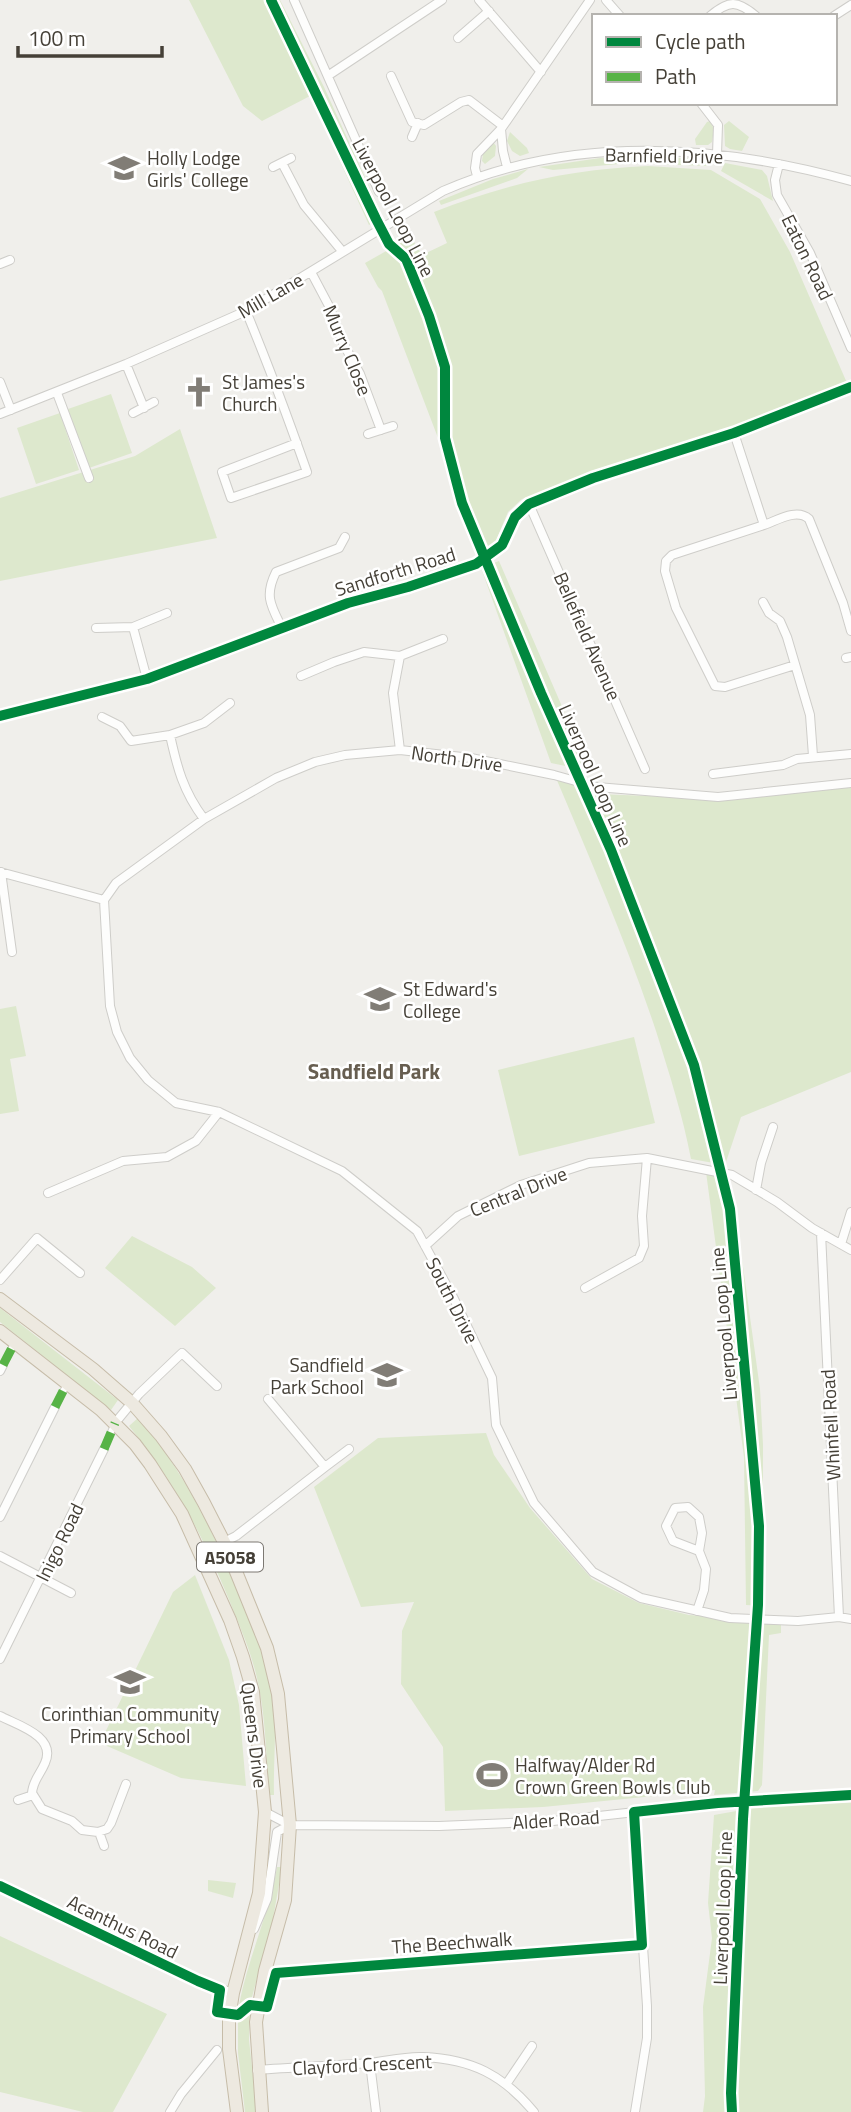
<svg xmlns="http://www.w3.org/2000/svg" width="851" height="2112" font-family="'Titillium Web',sans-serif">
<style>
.green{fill:#dde8cd}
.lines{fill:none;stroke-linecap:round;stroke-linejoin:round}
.pedestrian-casing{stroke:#cecdc9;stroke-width:8}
.minor-casing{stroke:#cecdc9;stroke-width:10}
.trunk-casing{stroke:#c6bca8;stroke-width:14}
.pedestrian{stroke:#fdfdfc;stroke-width:6}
.minor{stroke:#fdfdfc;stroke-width:8}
.trunk{stroke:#ede9e0;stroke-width:12}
.quiet{stroke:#57b346;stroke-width:9;stroke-dasharray:18 9;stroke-linecap:butt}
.cycleway-casing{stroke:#fff;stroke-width:15}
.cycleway{stroke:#00873e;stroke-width:10}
.labels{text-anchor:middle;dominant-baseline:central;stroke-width:5;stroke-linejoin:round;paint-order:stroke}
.shield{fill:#fff;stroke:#7d7973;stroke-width:2}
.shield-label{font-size:18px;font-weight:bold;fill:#454037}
.street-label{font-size:19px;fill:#454037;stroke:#fff}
.poi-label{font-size:19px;fill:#454037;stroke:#fff;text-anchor:start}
.neighbourhood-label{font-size:21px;font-weight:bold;fill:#675e50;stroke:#fff}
</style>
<rect width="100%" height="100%" fill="#f0efeb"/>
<!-- green -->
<path class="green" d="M189,0H280L324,87L383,217L369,225L310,96L262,121L243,106Z
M710,121L714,129L712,142L708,145H696L695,139L707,122Z
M729,121L749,137L742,151L730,149L725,146L724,125Z
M510,132L527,148L529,153L520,156L512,151L507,141Z
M493,142L496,146L495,156L485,164L482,161L483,154Z
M630,156L707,159V166L630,163L553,170L539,167L600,158Z
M725,163L762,170L767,176L773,201L721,171Z
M648,166L711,170L760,199L790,252L847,383L774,414L522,499L508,512L495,543L478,551L463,511L451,472L382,291L378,287L365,263L411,237L422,255L447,243L434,212C504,184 573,169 648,166Z
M528,169L517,178L441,205L439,201L493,179Z
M111,394L132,453L89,468L68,409Z
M60,413L79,470L36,484L17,428Z
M180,429L217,538L0,581V498L135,456Z
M499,561L590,771L551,763L481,568Z
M556,778L598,794L722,799L851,784V1072L741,1117L725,1165L691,1159C683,1116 669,1073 656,1031C627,944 591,861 556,778Z
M16,1006L26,1056L10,1059L19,1111L0,1114V1009Z
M634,1037L655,1123L519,1156L498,1070Z
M706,1172L724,1175L735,1209L760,1389L763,1445V1606L746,1605L744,1457Z
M132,1236L192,1267L216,1288L175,1326L105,1268Z
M0,1308L118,1400L111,1410L0,1322Z
M138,1418C186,1473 215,1536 243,1603C254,1631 267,1659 272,1689C278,1724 273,1760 274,1795H269C266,1757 266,1716 257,1678C251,1652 240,1627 230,1602C202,1534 176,1484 129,1426Z
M486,1433L494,1455L530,1508L592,1579L639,1603L689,1615L781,1622V1633L769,1635L762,1785L758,1791L714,1795L715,1790L543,1807L445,1811L443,1747L401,1684L402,1631L414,1602L361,1607L314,1487L378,1438Z
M195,1575L229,1660L239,1705L246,1786L181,1778L100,1743L173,1592Z
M851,1802V2112H703L705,2096L703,2007L712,1938L708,1903L714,1815L759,1807Z
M277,1867H282L273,1919L252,1997L239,2005C248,1958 269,1914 277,1867Z
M208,1880L236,1883L233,1898L208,1891Z
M0,1936L167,2014L113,2112H83L0,2092Z
M250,2010L249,2040L257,2112H245L238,2053V2019Z"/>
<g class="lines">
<!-- pedestrian casing -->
<g class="pedestrian-casing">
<path id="pedestrian" d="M3,1365L15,1342
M55,1407L67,1384
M104,1449L114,1425"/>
</g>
<!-- minor casing -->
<g class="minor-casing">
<path id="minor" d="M294,0L379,192
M479,0L541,72
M606,0L620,16
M710,16C729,0 737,0 756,16
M834,16L851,5
M458,38L489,11
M329,75L442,0
M391,76L412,122L424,125L461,102L469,100L503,126
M701,103L718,125L717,154
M501,129L503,151L507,167
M412,137L418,123
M282,163L304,205L342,251
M779,164L775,180L777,195L810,253L851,348
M273,167L291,158
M477,176L475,168L477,154L501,129L590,0
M0,264L10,260
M311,272L329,306L343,343L360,374L381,430
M246,311C268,364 288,418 307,472L231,498L222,472L297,443
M126,364L144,408
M0,382L11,410
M57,393L89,478
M133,413L154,402
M0,414L126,364L246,311L443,191C572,134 718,144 851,181
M734,433L764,525L672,555L666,561L665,571L676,608L715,686L725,687L795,665
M368,434L393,426
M529,504L645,769
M764,525C778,520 797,508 809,519L843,603L851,631
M763,602L769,613L780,621L787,637L810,715L813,756
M133,627L147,679
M96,628L133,627L167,613
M282,628C271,606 264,596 276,572L339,548L345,537
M846,658L851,657
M301,676L334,662L364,652L400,656L443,639
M0,716L147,679L348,603L408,587L476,564L502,545L515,517L529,504L593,478L734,433L851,387
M102,717L120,726L131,741L170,735L204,723L230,703
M170,735C177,767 183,791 204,819
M400,750L393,693L400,656
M713,774L783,765L797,759L851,754
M0,872L104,900
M1,872L12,952
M104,900L110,1006L117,1032L130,1058L148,1080L176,1103L219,1112L342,1171L417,1231L454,1299L492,1378L496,1425L534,1503L593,1572L641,1598L730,1618L798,1621L839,1617L851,1619
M104,900L116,883L204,819L276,778L315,762L345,755L400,750L471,758L554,775L597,787L718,797L851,783
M756,1190L761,1163L773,1127
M48,1193L123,1161L167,1157L196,1141L219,1112
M821,1233L839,1617
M841,1244L851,1212
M425,1246L458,1216L521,1185L589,1163L647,1158L732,1175L777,1202L812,1228L851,1250
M0,1280L37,1238L80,1273
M585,1288L639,1258L644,1246L642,1216L647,1158
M0,1371L3,1365
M115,1423L139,1394L182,1353L217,1386
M325,1467L349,1449
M0,1517L55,1407
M224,1542L236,1536L325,1467L268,1399
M0,1556L71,1593
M697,1611L704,1590L706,1569L699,1551L702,1533L699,1517L688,1507L675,1508L666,1526L673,1541L699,1551
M0,1659L104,1449
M0,1716C17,1725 57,1736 45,1763C40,1775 33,1780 32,1793L42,1809L72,1821L82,1830L98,1832L107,1829L111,1823L126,1784
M18,1800L33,1795
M265,1812L290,1825L439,1826L553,1821L718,1803L851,1795
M634,1812L647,2006V2038L635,2112
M99,1832L104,1846
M0,1886L198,1981L233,1993
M254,1929L267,1899L277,1832L290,1825
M265,1971L276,1973L642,1945
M370,2063L376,2112
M257,2070C295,2067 332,2066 370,2063C387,2061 406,2056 423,2057C472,2059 503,2075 534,2112
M507,2083L532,2046
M170,2112L181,2094L217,2050"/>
</g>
<!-- trunk casing -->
<g class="trunk-casing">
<path id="trunk" d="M0,1299L93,1369L132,1403L161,1436L185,1469L204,1503L224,1542L267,1648L278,1694L290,1825L285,1900L265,1971L256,2022L262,2112
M0,1331L101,1410L135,1444L150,1464L182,1514L230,1620L243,1657L253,1692L265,1812L259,1893L233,1993L229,2018V2049L237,2112"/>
</g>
<!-- pedestrian -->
<use href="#pedestrian" class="pedestrian"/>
<!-- minor -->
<use href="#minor" class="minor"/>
<!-- trunk -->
<use href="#trunk" class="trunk"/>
<!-- quiet -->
<path class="quiet" d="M3,1365L15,1342
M55,1407L67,1383
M104,1449L115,1423"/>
<!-- cycleway casing -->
<g class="cycleway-casing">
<path id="cycleway" d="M271,0L376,219L389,244L406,259L429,316L445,367V438L462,503L541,693L611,850L694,1065L730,1209L759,1526L758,1605L743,1819L731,2093L732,2112
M0,716L147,679L348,603L408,587L476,564L502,545L515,517L529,504L593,478L734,433L851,387
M0,1886L198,1981L220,1990L217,2012L238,2015L250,2005L267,2007L276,1973L642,1945L634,1812L718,1803L851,1795"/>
</g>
<!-- cycleway -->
<use href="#cycleway" class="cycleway"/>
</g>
<!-- icons -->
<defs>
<g id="school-bare" transform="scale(2.415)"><path d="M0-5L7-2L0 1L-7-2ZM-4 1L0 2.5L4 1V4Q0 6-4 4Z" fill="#817d76" stroke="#fff" stroke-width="2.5" paint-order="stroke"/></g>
<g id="church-bare" transform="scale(2.415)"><path d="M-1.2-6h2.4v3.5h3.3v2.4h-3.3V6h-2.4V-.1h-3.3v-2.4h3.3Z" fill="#817d76" stroke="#fff" stroke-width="2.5" paint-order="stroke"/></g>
<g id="stadium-bare" transform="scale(2.415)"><path d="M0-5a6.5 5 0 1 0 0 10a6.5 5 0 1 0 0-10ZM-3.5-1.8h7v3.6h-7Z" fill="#817d76" stroke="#fff" stroke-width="2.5" paint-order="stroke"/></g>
</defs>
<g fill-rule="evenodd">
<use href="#school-bare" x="124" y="168"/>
<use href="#church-bare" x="199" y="392"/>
<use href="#school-bare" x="380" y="999"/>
<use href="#school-bare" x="387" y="1375"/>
<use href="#school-bare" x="130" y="1682"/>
<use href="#stadium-bare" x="492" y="1775"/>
</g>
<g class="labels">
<!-- shield labels -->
<rect class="shield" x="197" y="1542.5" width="66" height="29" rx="5"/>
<g class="shield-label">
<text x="230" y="1557">A5058</text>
</g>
<!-- street labels -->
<g class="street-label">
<text transform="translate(664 155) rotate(1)">Barnfield Drive</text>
<text transform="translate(394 207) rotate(62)">Liverpool Loop Line</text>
<text transform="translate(808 257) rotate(64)">Eaton Road</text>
<text transform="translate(270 295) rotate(-30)">Mill Lane</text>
<text transform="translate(348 350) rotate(67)">Murry Close</text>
<text transform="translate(395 571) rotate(-17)">Sandforth Road</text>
<text transform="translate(588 636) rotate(66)">Bellefield Avenue</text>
<text transform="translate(457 758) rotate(8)">North Drive</text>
<text transform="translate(596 775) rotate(66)">Liverpool Loop Line</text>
<text transform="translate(518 1191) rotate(-22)">Central Drive</text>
<text transform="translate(453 1300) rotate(63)">South Drive</text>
<text transform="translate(723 1324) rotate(-95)">Liverpool Loop Line</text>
<text transform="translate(830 1425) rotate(-93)">Whinfell Road</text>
<text transform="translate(59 1542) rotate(-64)">Inigo Road</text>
<text transform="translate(255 1735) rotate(83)">Queens Drive</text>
<text transform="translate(556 1819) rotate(-4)">Alder Road</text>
<text transform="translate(722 1908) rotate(-88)">Liverpool Loop Line</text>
<text transform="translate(123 1926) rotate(26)">Acanthus Road</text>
<text transform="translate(452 1942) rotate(-4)">The Beechwalk</text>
<text transform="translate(362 2064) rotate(-3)">Clayford Crescent</text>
</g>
<!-- poi labels -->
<g class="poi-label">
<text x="147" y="157">Holly Lodge<tspan x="147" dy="22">Girls' College</tspan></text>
<text x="222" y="381">St James's<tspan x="222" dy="22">Church</tspan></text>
<text x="403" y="988">St Edward's<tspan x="403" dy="22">College</tspan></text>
<text x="364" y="1364" text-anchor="end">Sandfield<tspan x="364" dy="22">Park School</tspan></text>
<text x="130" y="1713" text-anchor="middle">Corinthian Community<tspan x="130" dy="22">Primary School</tspan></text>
<text x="515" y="1764">Halfway/Alder Rd<tspan x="515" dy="22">Crown Green Bowls Club</tspan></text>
</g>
<!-- neighbourhood labels -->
<g class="neighbourhood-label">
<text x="374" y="1071">Sandfield Park</text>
</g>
</g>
<!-- legend -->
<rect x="592" y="14" width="245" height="91" fill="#ffffff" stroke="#b5b3af" stroke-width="2"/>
<rect x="606" y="37" width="35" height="10" fill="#00873e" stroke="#b5b3af" stroke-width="2"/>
<text x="655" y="49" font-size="21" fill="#454037">Cycle path</text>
<rect x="606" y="72" width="35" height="10" fill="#57b346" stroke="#b5b3af" stroke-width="2"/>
<text x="655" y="84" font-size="21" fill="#454037">Path</text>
<!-- scale -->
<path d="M18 46v10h144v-10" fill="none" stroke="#454037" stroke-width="3.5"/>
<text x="28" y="46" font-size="21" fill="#454037" stroke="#ffffff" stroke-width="5" paint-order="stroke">100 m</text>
</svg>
